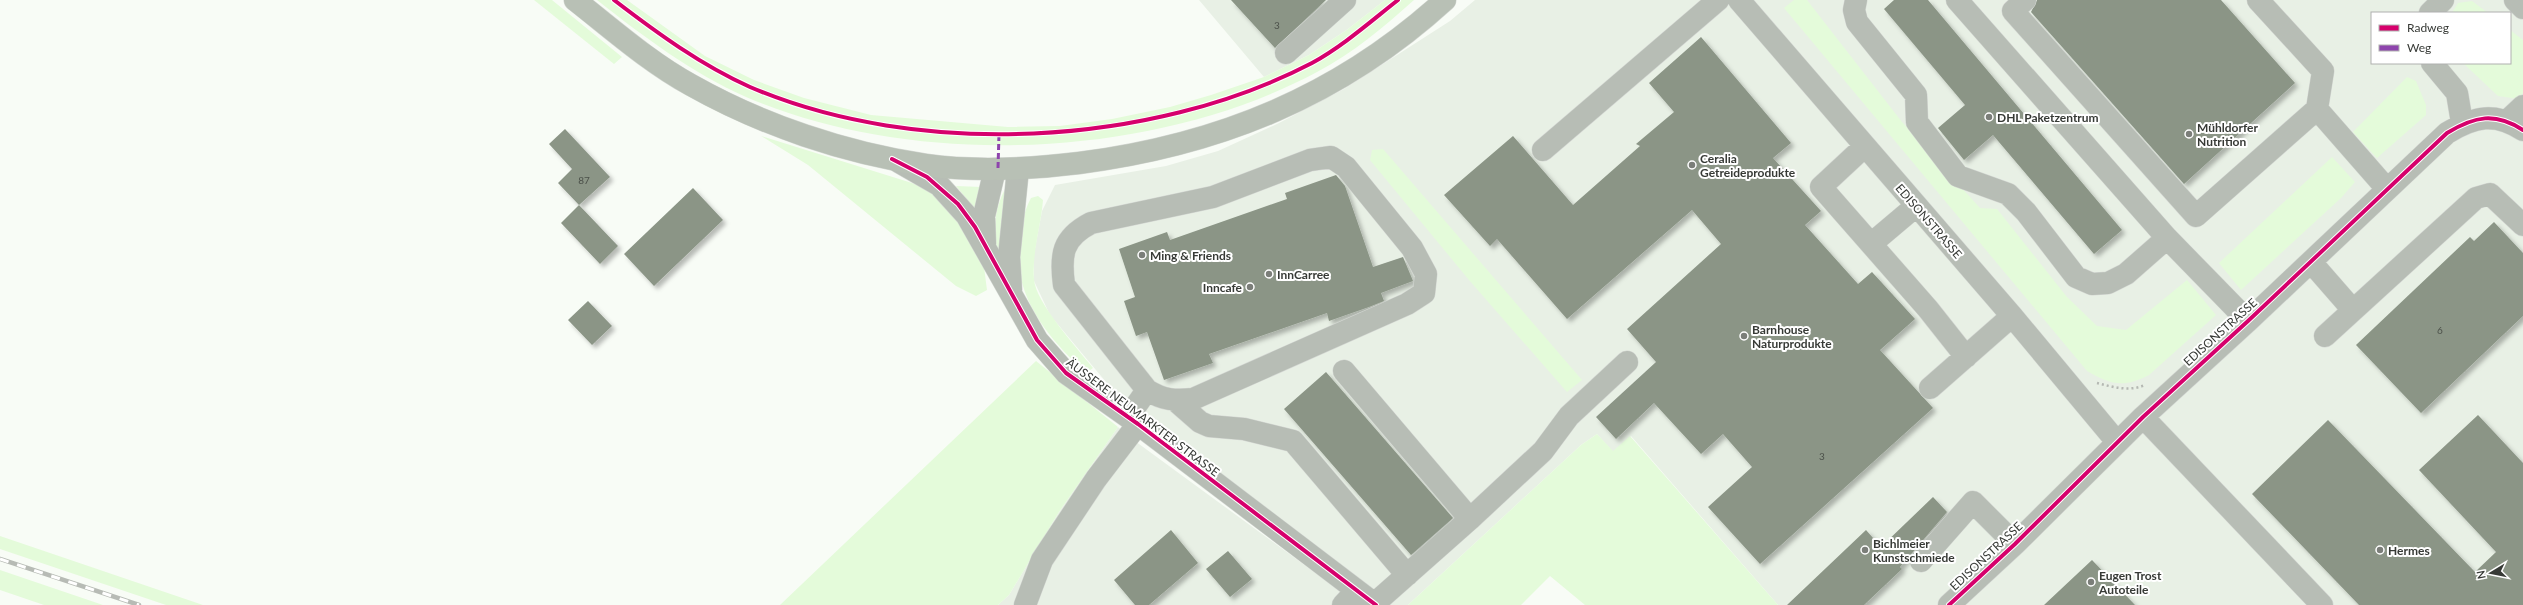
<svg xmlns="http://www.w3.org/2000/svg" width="2523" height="605" font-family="Lato,sans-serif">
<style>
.built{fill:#e8f0e5;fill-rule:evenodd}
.green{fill:#e4fbda}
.building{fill:#8b9586;filter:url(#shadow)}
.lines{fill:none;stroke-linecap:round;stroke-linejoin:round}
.minor-casing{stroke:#d5d8d4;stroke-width:23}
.major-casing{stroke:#d5d8d4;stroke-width:23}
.path{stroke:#b4b8b2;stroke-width:2.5;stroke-dasharray:2 3;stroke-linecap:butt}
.minor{stroke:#b7bdb5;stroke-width:22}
.major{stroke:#b8c0b5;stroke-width:22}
.rail-casing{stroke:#b7bbb5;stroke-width:4.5}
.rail{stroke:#fff;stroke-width:3;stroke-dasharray:9;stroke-linecap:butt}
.quiet{stroke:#8e44ad;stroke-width:3;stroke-dasharray:6 3;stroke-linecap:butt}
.cycleway-casing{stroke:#fff;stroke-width:6}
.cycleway{stroke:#d6006c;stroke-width:4}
.poi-dot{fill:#7b7e79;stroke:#fff;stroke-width:1.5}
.labels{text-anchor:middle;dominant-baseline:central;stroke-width:4;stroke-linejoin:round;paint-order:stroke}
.number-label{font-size:10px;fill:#4c514a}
.poi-label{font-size:12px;font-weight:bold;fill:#373a36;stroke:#fff;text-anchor:start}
.street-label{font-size:12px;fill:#373a36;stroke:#fff}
</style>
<defs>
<filter id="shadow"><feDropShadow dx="3.5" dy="3.5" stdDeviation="2" flood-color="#0004"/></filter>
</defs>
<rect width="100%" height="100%" fill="#f8fcf6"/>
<!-- built -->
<path class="built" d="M1199,0H1385L1348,29L1309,55L1264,77Z
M1475,0H2523V605H1778L1631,436L1613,452L1597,434L1581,445L1408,605H1390L1116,394L1050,315L1034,281V254L1042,211L1055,185L1166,166L1218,151L1279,123L1344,89L1450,21ZM2372,13H2510V63H2372Z
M1118,427L1139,444L1359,605H998L1009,595L1059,512Z"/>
<!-- green -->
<path class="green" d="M534,0H552L622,57L614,64Z
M597,0H627L705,56L754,80L804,98L871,115L1008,127L1060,126L1112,119L1170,107L1211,95L1264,77L1309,55L1348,29L1385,0H1414C1385,26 1352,54 1317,72C1155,159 915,170 746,97C692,73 644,37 597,0Z
M1794,0H1807L1902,122L1980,208L1997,209L2067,297L2097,326L2126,330L2187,280L2216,315L2149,375C2124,388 2111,385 2087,371L1784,8Z
M2472,1L2488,13H2452L2458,3Z
M2510,30L2523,40V93L2518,99L2498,96L2463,63H2510Z
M2407,77L2416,81L2426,105V115L2377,158L2353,132Z
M761,136L912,183L940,195L958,212L984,267L987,290L976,296L956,286L808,165Z
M1383,149L1582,380L1567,392L1469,280L1370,160L1372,150Z
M2332,157L2355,182L2341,198L2241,290L2219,263Z
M956,186L982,187L975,209Z
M1004,191L1007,194L1000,249L997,251C993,229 994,212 1004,191Z
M1038,196L1043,200C1041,226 1032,252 1034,279C1035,302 1078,349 1093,368L1086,373C1056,345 1026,313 1019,269C1018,261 1020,250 1021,242C1022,225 1023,213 1031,198Z
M1036,361L1118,427L1059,512L1009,595L998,605H780Z
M1597,434L1613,451L1630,436L1778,605H1585L1550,576L1521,605H1408L1581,445Z
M0,536L203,605H166L0,549Z
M0,570L103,605H44L0,590Z"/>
<!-- building -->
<path class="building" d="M1231,0H1326L1275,48Z
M1894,0H1928L2122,230L2094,254L1993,135L1964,160L1938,128L1965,105L1884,9Z
M2037,0H2221L2295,83L2184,184L2031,12Z
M1701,37L1791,143L1773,158L1821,211L1805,225L1858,284L1872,272L1915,319L1880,350L1933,408L1760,564L1708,507L1752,467L1723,434L1701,454L1654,403L1616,439L1596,417L1656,362L1627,329L1721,244L1692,210L1567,319L1497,239L1490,246L1444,195L1513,136L1573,205L1640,146L1636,144L1674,112L1649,83Z
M565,129L610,177L579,205L558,183L572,169L549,144Z
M1336,175L1345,186L1373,267L1403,257L1413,281L1381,293L1384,301L1369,307L1329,321L1327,313L1209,354L1213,363L1164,380L1147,332L1136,336L1124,301L1135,297L1119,249L1167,232L1170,240L1287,199L1285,193Z
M693,188L723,220L654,286L624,254Z
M579,205L618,246L600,264L561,223Z
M2494,222L2523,253V316L2421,413L2356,345L2470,237L2474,241Z
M588,301L612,326L592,345L568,320Z
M1326,372L1453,518L1411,555L1284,409Z
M2478,415L2523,463V605H2359L2252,494L2328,420L2475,572L2496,552L2419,470Z
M1933,497L1947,512L1912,553L1900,567L1902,569L1864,605H1787L1866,530L1881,547Z
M1171,530L1198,563L1149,605H1135L1114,580Z
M1228,551L1252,579L1230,597L1206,569Z
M2092,560L2135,605H2044Z"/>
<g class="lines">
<!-- minor casing -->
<g class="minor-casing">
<path id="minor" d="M1739,0L2012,316L2117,442
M1856,0L1854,10L1857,22L1916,95L1917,122L1958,176L2008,194L2026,212L2076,277L2092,284L2108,283L2126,274L2167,238
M1957,0L2167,238L2248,321
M2025,0L2013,11L2196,216L2317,109L2323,71L2258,0
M2515,0L2523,8
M2430,13L2443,0
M1286,53L1345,0
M2432,63L2457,93L2462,123
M2317,109L2387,189
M2508,120L2523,106
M1864,147L1821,187L1928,309L1966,357
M1543,150L1718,0
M899,162L939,185L967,216L1037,340L1066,373L1138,424L1376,605
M985,244L984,216L995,169
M1871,244L1916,206
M2311,262L2352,309
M1011,290L1009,257L1018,169
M2325,336L2476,198L2490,194L2523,225
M1344,371L1470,519
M1930,388L2012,316
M1176,401L1200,422L1209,426L1244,429L1293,441L1407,575
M1128,417L1147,390C1163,400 1175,401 1193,399L1407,304L1424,293L1426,274L1412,248L1346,167L1331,157L1310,160L1213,197L1091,223C1062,238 1060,255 1064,285L1147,390
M2143,417L2322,605
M1921,561L1973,502L2015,544
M1374,604L1470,519L1543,451L1569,416L1627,362
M1025,605L1042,560L1096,479L1138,424
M1343,605L1356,591
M1949,605L2015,544L2143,417L2248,321L2447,133C2475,116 2495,112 2523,130"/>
</g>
<!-- major casing -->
<g class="major-casing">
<path id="major" d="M575,0C612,29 649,62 691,85C762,125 845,153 926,165C976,172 1029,169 1079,163C1219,145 1340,96 1445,0"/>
</g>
<!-- path -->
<path class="path" d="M2097,383C2113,387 2129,392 2145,385"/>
<!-- minor -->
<use href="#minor" class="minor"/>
<!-- major -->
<use href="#major" class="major"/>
<!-- rail casing -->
<g class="rail-casing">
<path id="rail" d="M0,559L139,605"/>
</g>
<!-- rail -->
<use href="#rail" class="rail"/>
<!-- quiet -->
<path class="quiet" d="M998,168L999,134"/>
<!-- cycleway casing -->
<g class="cycleway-casing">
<path id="cycleway" d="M614,0C657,33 701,65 750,87C918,159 1151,147 1312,63C1343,46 1370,22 1398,0
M892,159L927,177L958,204L975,227L1037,340L1066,373L1138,424L1376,605
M1949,605L2015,544L2143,417L2248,321L2447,133C2475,116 2495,112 2523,130"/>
</g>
<!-- cycleway -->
<use href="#cycleway" class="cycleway"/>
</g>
<!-- markers -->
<g class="poi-dot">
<circle cx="1989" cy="117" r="4"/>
<circle cx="2189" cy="134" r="4"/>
<circle cx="1692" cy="165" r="4"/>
<circle cx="1142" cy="255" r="4"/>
<circle cx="1269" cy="274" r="4"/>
<circle cx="1250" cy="287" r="4"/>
<circle cx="1744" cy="336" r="4"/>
<circle cx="1865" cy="550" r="4"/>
<circle cx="2380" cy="550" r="4"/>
<circle cx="2091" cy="582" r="4"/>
</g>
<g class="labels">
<!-- number labels -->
<g class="number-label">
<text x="1277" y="25">3</text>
<text x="584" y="180">87</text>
<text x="2440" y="330">6</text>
<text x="1822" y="456">3</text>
</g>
<!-- poi labels -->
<g class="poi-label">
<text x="1997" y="117">DHL Paketzentrum</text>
<text x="2197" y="127">Mühldorfer<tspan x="2197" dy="14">Nutrition</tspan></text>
<text x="1700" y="158">Ceralia<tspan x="1700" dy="14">Getreideprodukte</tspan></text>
<text x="1150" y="255">Ming &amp; Friends</text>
<text x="1277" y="274">InnCarree</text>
<text x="1242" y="287" text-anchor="end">Inncafe</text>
<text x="1752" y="329">Barnhouse<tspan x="1752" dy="14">Naturprodukte</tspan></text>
<text x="1873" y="543">Bichlmeier<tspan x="1873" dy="14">Kunstschmiede</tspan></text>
<text x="2388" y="550">Hermes</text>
<text x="2099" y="575">Eugen Trost<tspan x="2099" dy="14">Autoteile</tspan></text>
</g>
<!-- street labels -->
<g class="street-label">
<text transform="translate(1929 221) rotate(49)">EDISONSTRASSE</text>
<text transform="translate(2220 332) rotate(-42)">EDISONSTRASSE</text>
<text transform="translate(1143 417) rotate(37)">ÄUSSERE NEUMARKTER STRASSE</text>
<text transform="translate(1986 556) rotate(-43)">EDISONSTRASSE</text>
</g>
</g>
<!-- legend -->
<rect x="2371" y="12" width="140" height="52" fill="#ffffff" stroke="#afb0af"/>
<rect x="2379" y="25" width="20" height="6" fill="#d6006c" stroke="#afb0af"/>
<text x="2407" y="32" font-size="12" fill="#373a36">Radweg</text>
<rect x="2379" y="45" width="20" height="6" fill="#8e44ad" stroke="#afb0af"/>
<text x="2407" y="52" font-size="12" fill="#373a36">Weg</text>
<!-- north arrow -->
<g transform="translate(2491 573) rotate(260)" stroke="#ffffff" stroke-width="3" paint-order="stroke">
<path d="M0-3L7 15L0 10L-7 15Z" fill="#373a36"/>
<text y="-6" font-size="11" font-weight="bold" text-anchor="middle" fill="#373a36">N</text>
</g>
</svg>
